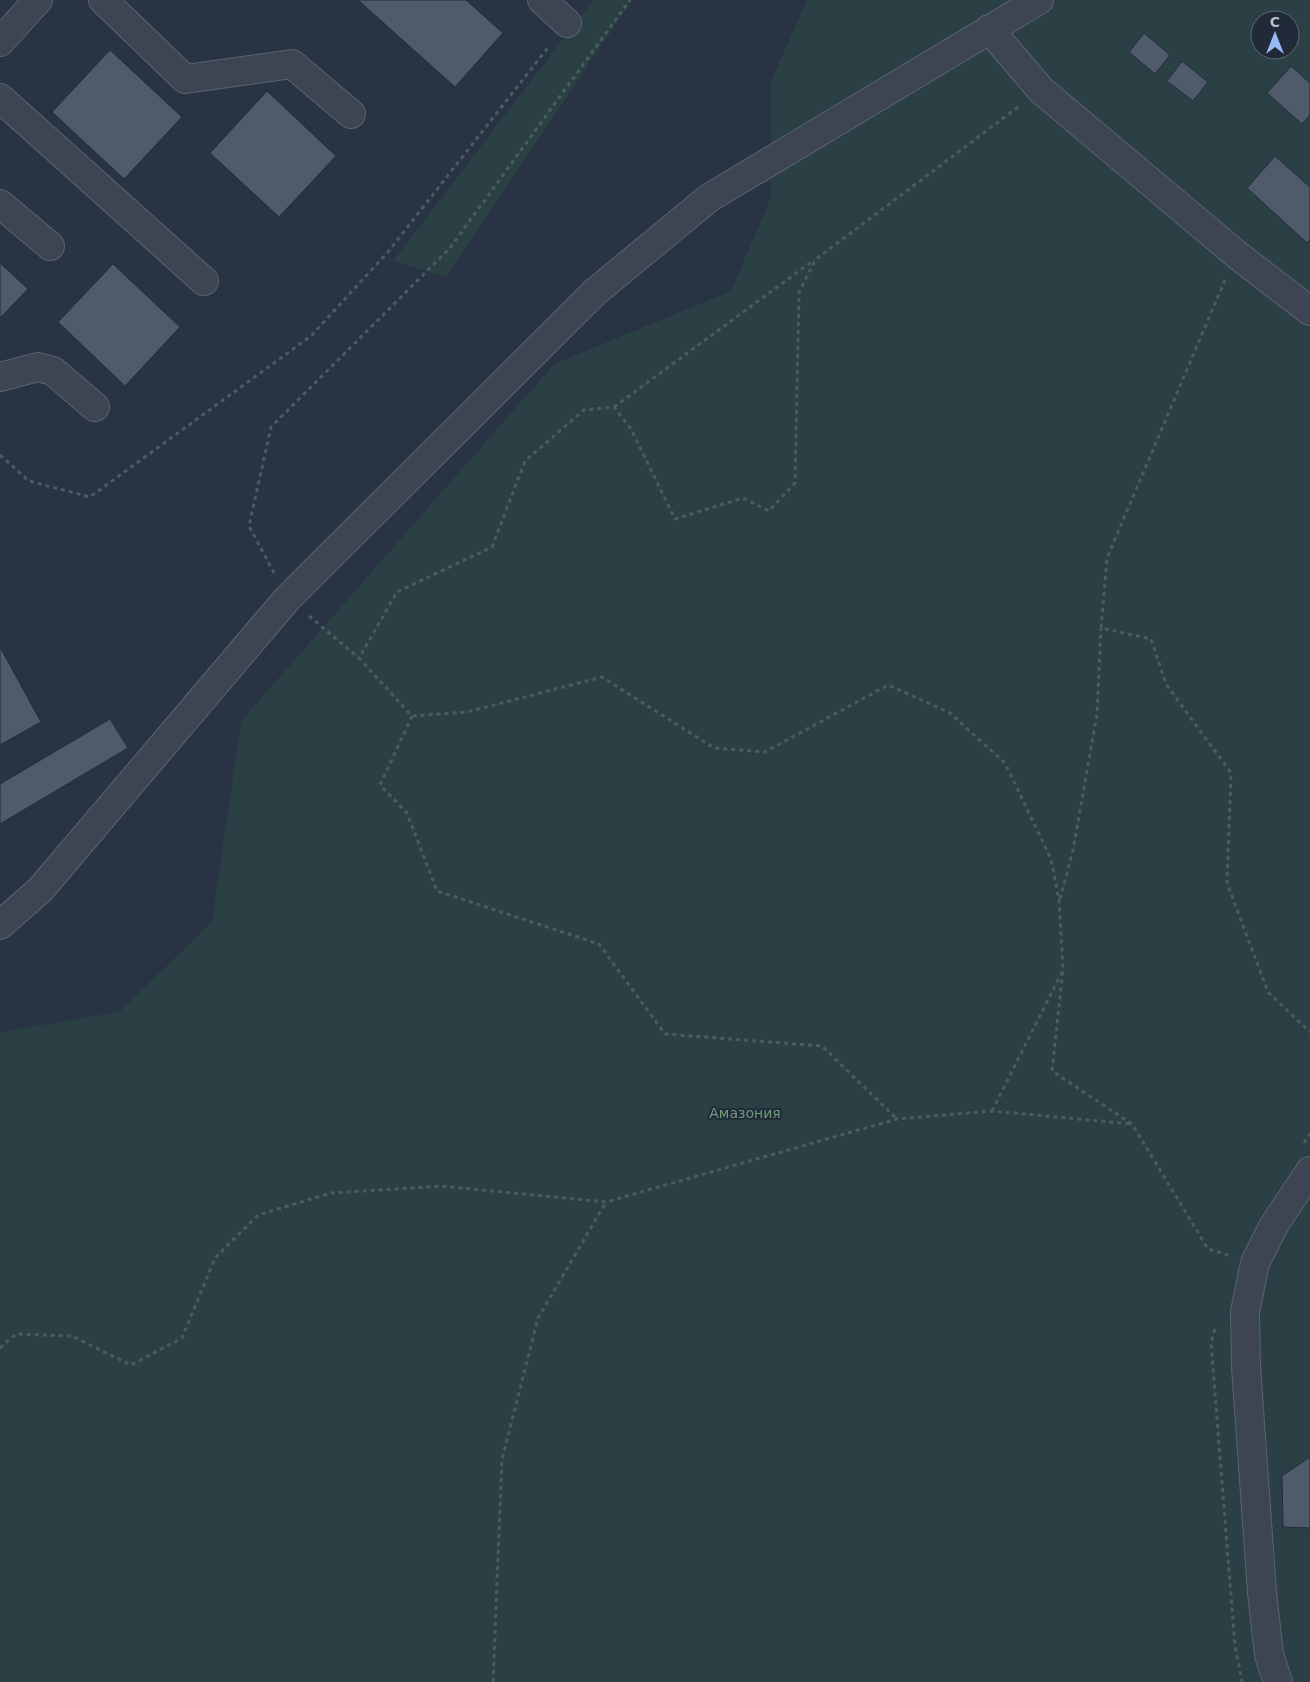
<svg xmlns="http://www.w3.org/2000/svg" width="1310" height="1682" font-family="'DejaVu Sans',sans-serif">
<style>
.green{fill:#2b4044;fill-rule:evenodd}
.building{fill:#4f5a6b;stroke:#232c3a}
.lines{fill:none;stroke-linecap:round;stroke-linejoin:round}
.minor-casing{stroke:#5b6370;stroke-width:30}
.path{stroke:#495d60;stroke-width:3;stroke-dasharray:4 4;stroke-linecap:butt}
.minor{stroke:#3d4552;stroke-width:28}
.labels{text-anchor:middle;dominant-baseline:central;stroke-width:4;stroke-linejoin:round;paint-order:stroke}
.park-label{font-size:14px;fill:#729c7c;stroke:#212a38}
</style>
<rect width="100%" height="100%" fill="#283343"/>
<!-- green -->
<path class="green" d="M593,0H632L446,277L393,261Z
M807,0H1310V1682H0V1032L119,1012L212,922L241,721L554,364L731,291L771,197V81ZM1260,20H1290V50H1260Z"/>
<!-- building -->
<path class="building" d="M358,0H466L503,33L455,87Z
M1144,33L1170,55L1155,74L1129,52Z
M110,50L182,117L124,179L52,112Z
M1182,61L1208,82L1193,101L1167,81Z
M1291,66L1310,83V115L1302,124L1267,93Z
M267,91L336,156L279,217L210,153Z
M1275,156L1310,187V240L1307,243L1247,188Z
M0,263L28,289L0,318Z
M113,264L180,327L125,386L58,322Z
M0,647L41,722L0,745Z
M110,719L128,748L0,824V784Z
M1310,1457V1528L1283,1527L1282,1476Z"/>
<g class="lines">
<!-- minor casing -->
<g class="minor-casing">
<path id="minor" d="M103,0L185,79L292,64L351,114
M542,0L567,23
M989,29L1041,90L1236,254L1310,311
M0,42L38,0
M0,98L204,281
M0,204L50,246
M0,377L38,367L53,371L95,407
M0,925L40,890L287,599L595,292L709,198L1039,0
M1278,1682L1269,1655L1262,1592L1246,1367L1245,1312L1255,1263L1274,1225L1310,1171"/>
</g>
<!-- path -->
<path class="path" d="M1018,107L815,260L799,293L795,483L769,511L743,498L675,519L631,429L614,407L584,410L525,461L492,547L397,592L359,658L412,716L467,712L602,677L714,748L765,752L888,685L950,713L1005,763L1051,859L1059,900L1063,969L1052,1071L1132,1124L1208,1249L1228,1255
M1225,280L1107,558L1101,628L1151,639L1166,684L1231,773L1227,883L1268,992L1310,1032
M614,407L814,260
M0,455L29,481L90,497L311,336L388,252L550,45
M274,573L249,526L271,427L450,248L630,0
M309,616L359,658
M412,716L380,785L407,813L437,891L599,944L665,1034L822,1046L897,1119
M1060,899L1073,850L1097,714L1101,628
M992,1111L1062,972
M1304,1143L1310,1134
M1215,1329L1211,1343L1235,1646L1242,1682
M0,1348L16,1334L72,1336L131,1365L182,1338L215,1258L258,1215L331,1193L441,1186L606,1202L897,1119L992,1111L1132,1124
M493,1682L502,1459L538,1318L606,1202"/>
<!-- minor -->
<use href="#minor" class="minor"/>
</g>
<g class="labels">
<!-- park labels -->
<g class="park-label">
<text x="745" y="1113">Амазония</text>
</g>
</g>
<!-- north arrow -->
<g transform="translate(1275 35)"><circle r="24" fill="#212a38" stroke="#5e6673"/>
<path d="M0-4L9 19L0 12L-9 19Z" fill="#97baf4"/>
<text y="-8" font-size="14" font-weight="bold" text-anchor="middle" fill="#bac1cc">С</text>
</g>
</svg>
